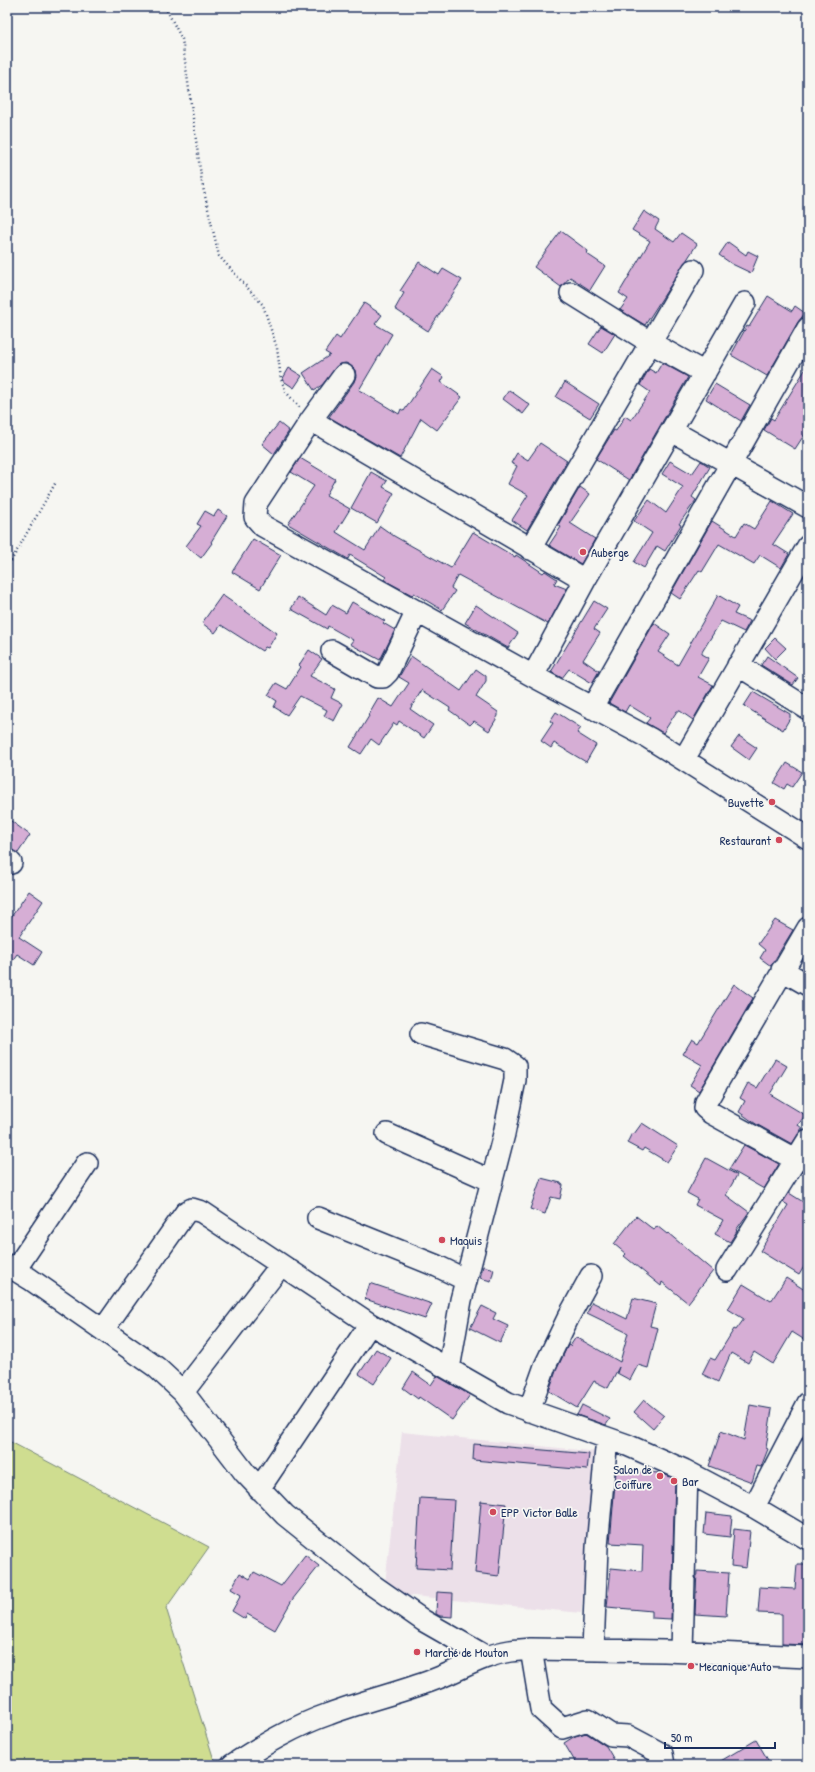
<svg xmlns="http://www.w3.org/2000/svg" width="815" height="1772" font-family="'Patrick Hand',sans-serif">
<style>
.built{fill:#ece0e9}
.green{fill:#cfdd90;stroke:#758677}
.building{fill:#d6aed5;stroke:#1b2f5e}
.lines{fill:none;stroke-linecap:round;stroke-linejoin:round}
.minor-casing{stroke:#1b2f5e;stroke-width:24}
.path{stroke:#1b2f5e;stroke-width:2.5;stroke-dasharray:1 3;stroke-linecap:butt}
.minor{stroke:#f6f6f2;stroke-width:21}
.poi-dot{fill:#d1495b;stroke:#f6f6f2;stroke-width:1.5}
.labels{text-anchor:middle;dominant-baseline:central;stroke-width:3.5;stroke-linejoin:round;paint-order:stroke}
.poi-label{font-size:13px;fill:#1b2f5e;stroke:#f6f6f2;text-anchor:start}
</style>
<rect width="100%" height="100%" fill="#f6f6f2"/>
<filter id="ink" filterUnits="userSpaceOnUse"><feTurbulence type="fractalNoise" baseFrequency=".025" numOctaves="2"/><feDisplacementMap in="SourceGraphic" scale="8" xChannelSelector="R" yChannelSelector="G"/><feConvolveMatrix kernelMatrix="1 2 1 2 8 2 1 2 1" color-interpolation-filters="sRGB"/></filter>
<g filter="url(#ink)">
<!-- built -->
<path class="built" d="M402,1432L598,1452L581,1613L384,1593Z"/>
<!-- green -->
<path class="green" d="M7,1440L209,1547L166,1608L215,1763L213,1765H7Z"/>
<!-- building -->
<path class="building" d="M644,211L659,221L655,229L674,242L681,233L697,244L645,325L620,310L628,299L619,293L650,241L632,230Z
M561,231L588,251L587,254L605,266L590,290L570,277L561,287L534,267Z
M728,242L746,255L748,251L758,256L751,273L732,264L719,255Z
M419,262L439,275L443,269L462,280L428,331L395,309L404,293L400,291Z
M768,296L792,311L795,306L805,313L798,322L767,376L731,355L747,326L749,327Z
M364,303L382,315L375,324L392,334L359,390L399,414L401,409L404,411L432,369L444,377L441,382L462,397L437,430L421,418L400,458L329,417L354,382L356,376L355,370L351,366L346,363L339,364L322,385L314,390L303,373L330,355L325,352L336,336L340,339Z
M601,326L615,334L603,353L589,344Z
M662,363L688,377L629,480L596,459L614,430L616,431L625,416L631,420L650,392L640,385L649,369L656,373Z
M808,365V429L795,449L764,430L771,418L774,420Z
M289,368L302,376L294,388L282,380Z
M565,382L599,404L590,418L556,397Z
M715,384L750,405L741,421L706,399Z
M509,390L530,405L523,414L503,399Z
M279,423L289,431L274,454L262,444Z
M540,443L567,461L527,530L512,520L528,495L508,484L517,466L511,463L517,453L528,460Z
M300,458L335,479L326,495L350,509L336,532L365,550L380,526L394,536L451,568L473,532L515,557L516,555L543,573L545,571L557,579L554,584L567,589L548,624L458,575L451,588L455,591L442,610L414,593L412,595L384,580L386,577L350,555L348,559L288,524L314,486L291,472Z
M670,461L692,474L701,461L710,467L692,497L696,500L679,524L681,525L665,551L657,546L644,568L634,562L652,533L634,521L649,500L666,513L683,487L662,474Z
M371,472L387,481L383,487L394,493L377,523L351,508Z
M580,487L590,494L570,523L595,539L581,564L549,545L561,527L558,525Z
M772,501L793,514L773,544L789,554L781,568L760,555L754,564L719,544L702,572L699,570L680,599L671,593L712,521L736,536L744,523L754,529Z
M218,510L227,516L211,542L212,543L201,558L186,546L201,526L197,524L205,511L214,516Z
M253,539L281,555L260,589L232,572Z
M222,595L277,633L268,648L265,647L262,651L221,625L215,633L202,623Z
M718,595L738,607L734,614L750,621L744,632L721,621L702,652V654L709,658L698,677L713,685L693,720L680,711H677L663,733L646,723L650,718L629,705L625,712L609,703L654,623L670,634L658,652L678,665Z
M298,597L326,615L332,605L346,613L352,602L385,621L383,623L395,630L380,660L350,644L353,640L328,626L327,629L291,609Z
M594,601L607,609L594,629L600,633L583,660L599,671L592,683L569,669L562,678L551,672Z
M476,605L518,633L508,648L465,623Z
M775,638L786,648L775,659L765,648Z
M309,650L322,659L310,676L335,689L331,698L343,704L334,721L324,716L327,710L300,696L287,715L274,707L277,701L268,695L276,683L287,689L301,667L299,665Z
M411,656L461,691L476,669L486,676V681L476,697L498,712V716L489,731L474,721L470,725L449,710L450,708L422,690L410,709L433,725L424,738L399,721L397,725L394,723L379,745L371,739L361,754L350,747L369,716L368,715L378,698L393,707L409,683L399,677Z
M767,656L798,678L793,685L761,665Z
M753,692L790,714V718L783,730L744,706Z
M556,712L581,728L577,733L596,745L586,762L554,743L551,748L541,741L553,723L550,721Z
M739,736L757,748L749,760L731,747Z
M787,763L802,772L792,787L787,784L784,789L774,783Z
M7,818L30,835L18,853L7,848Z
M29,891L43,901L19,937L42,952L34,965L17,954L7,968V923Z
M775,920L793,930L771,966L760,958L765,950L758,944Z
M734,984L753,998L699,1091L690,1085L702,1065L683,1054L692,1039L698,1043Z
M775,1059L787,1066L770,1094L805,1115L798,1125L802,1128L792,1144L756,1124L739,1112L745,1101L740,1098L748,1083L757,1088Z
M642,1123L678,1146L667,1162L644,1148L642,1151L627,1143L632,1133L634,1134Z
M744,1145L779,1164L764,1189L729,1169Z
M706,1158L737,1175L726,1195L749,1212L736,1230L737,1231L730,1242L715,1234L723,1220L695,1205L698,1199L687,1193Z
M541,1178L561,1183V1184L563,1185L560,1199L551,1197L545,1214L530,1209Z
M789,1193L808,1205V1260L799,1275L760,1251L788,1205L783,1202Z
M636,1216L654,1230L657,1226L667,1234L668,1233L713,1271L688,1303L662,1282L661,1286L624,1256L626,1254L614,1244Z
M483,1266L494,1269L491,1281L480,1278Z
M786,1278L808,1292V1342L792,1332L773,1364L754,1352L748,1363L731,1353L718,1382L702,1374L710,1358L715,1360L734,1329L736,1330L744,1319L728,1309L743,1284L771,1301Z
M370,1283L432,1304L425,1319L365,1299Z
M633,1298L656,1304L650,1326L658,1328L648,1368L638,1365L630,1380L617,1373L619,1367L608,1388L594,1381L577,1408L549,1391L556,1371L568,1345L570,1346L576,1337L620,1362L628,1333L587,1313L592,1302L627,1319Z
M482,1306L496,1313L493,1319L508,1326L500,1343L470,1328Z
M376,1349L391,1358L374,1384L359,1374Z
M413,1372L431,1385L437,1376L470,1395L452,1420L419,1397L418,1399L403,1388Z
M644,1400L664,1416L653,1429L634,1412Z
M582,1405L610,1419L606,1425L577,1415Z
M750,1405L772,1409L766,1448L768,1449L761,1467L757,1466L752,1482L709,1466L721,1431L744,1440Z
M474,1444L589,1454L587,1470L473,1460Z
M616,1471L661,1473L675,1479L671,1619L652,1618V1611L607,1607L611,1568L642,1571L643,1545L610,1543Z
M420,1498L454,1500L450,1570L416,1568Z
M481,1501L506,1504L499,1576L475,1573Z
M706,1513L732,1516L730,1537L704,1534Z
M734,1529L750,1531L746,1568L731,1566Z
M305,1555L319,1566L292,1600L275,1630L247,1614L245,1619L232,1611L241,1595L231,1589L240,1573L250,1579L254,1572L281,1586Z
M797,1564H808L806,1627H808V1645L782,1644V1614L758,1613L760,1587L795,1589Z
M697,1571L729,1573L726,1616L695,1614Z
M437,1592L453,1593L452,1617L440,1616L436,1614Z
M586,1733L606,1746L617,1765H577L564,1743L575,1736Z
M756,1740L771,1765H714Z"/>
<g class="lines">
<!-- minor casing -->
<g class="minor-casing">
<path id="minor" d="M571,293L651,343L705,373
M344,375L311,420L256,504L255,517L263,526L533,676L649,738L808,838
M311,420L585,580
M672,431L808,507
M530,549L693,270
M332,651L377,677H383L388,672L417,611
M738,665L808,709
M533,676L585,580L745,303
M592,708L808,328
M684,759L808,546
M7,860L11,863
M782,970L808,985
M421,1034L505,1059L515,1066V1080L504,1134L461,1300L449,1369
M387,1134L492,1181
M796,1160L711,1113L705,1108L706,1102L808,928
M318,1218L437,1266L466,1280
M7,1265L30,1279L156,1367L183,1392L245,1473L285,1515L371,1584L424,1621L487,1657
M15,1270L87,1163
M727,1270L808,1140
M103,1330L186,1212L192,1209L202,1212L370,1324L508,1403L627,1445L684,1470L754,1507L808,1539
M183,1392L281,1265
M529,1411L545,1366L569,1316L591,1276
M259,1489L370,1324
M754,1507L808,1403
M531,1649L541,1709L562,1728L588,1720L611,1735L628,1736L662,1754L664,1765
M593,1650L597,1547L607,1438
M682,1651L687,1472
M232,1765C263,1745 294,1726 329,1714C363,1701 399,1693 433,1680C458,1671 483,1655 510,1651C517,1650 524,1650 531,1649L665,1651L808,1657"/>
</g>
<!-- path -->
<path class="path" d="M165,7L182,39L202,183L219,256L263,305L277,348L281,379L286,392L300,408
M7,568L56,482"/>
<!-- minor -->
<use href="#minor" class="minor"/>
</g>
</g>
<!-- markers -->
<g class="poi-dot">
<circle cx="583" cy="552" r="4"/>
<circle cx="772" cy="802" r="4"/>
<circle cx="779" cy="840" r="4"/>
<circle cx="442" cy="1240" r="4"/>
<circle cx="660" cy="1476" r="4"/>
<circle cx="674" cy="1481" r="4"/>
<circle cx="493" cy="1512" r="4"/>
<circle cx="417" cy="1652" r="4"/>
<circle cx="691" cy="1666" r="4"/>
</g>
<g class="labels">
<!-- poi labels -->
<g class="poi-label">
<text x="591" y="552">Auberge</text>
<text x="764" y="802" text-anchor="end">Buvette</text>
<text x="771" y="840" text-anchor="end">Restaurant</text>
<text x="450" y="1240">Maquis</text>
<text x="652" y="1469" text-anchor="end">Salon de<tspan x="652" dy="15">Coiffure</tspan></text>
<text x="682" y="1481">Bar</text>
<text x="501" y="1512">EPP Victor Balle</text>
<text x="425" y="1652">Marché de Mouton</text>
<text x="699" y="1666">Mecanique Auto</text>
</g>
</g>
<!-- margin -->
<rect width="815" height="1772" fill="none" stroke="#f6f6f2" stroke-width="24"/>
<rect x="12" y="12" width="791" height="1748" fill="none" stroke="#1b2f5e" stroke-width="1.5" filter="url(#ink)"/>
<!-- scale -->
<path d="M665 1742v6h110v-6" fill="none" stroke="#1b2f5e" stroke-width="2"/>
<text x="671" y="1742" font-size="12" fill="#1b2f5e" stroke="#f6f6f2" stroke-width="3" paint-order="stroke">50 m</text>
</svg>
